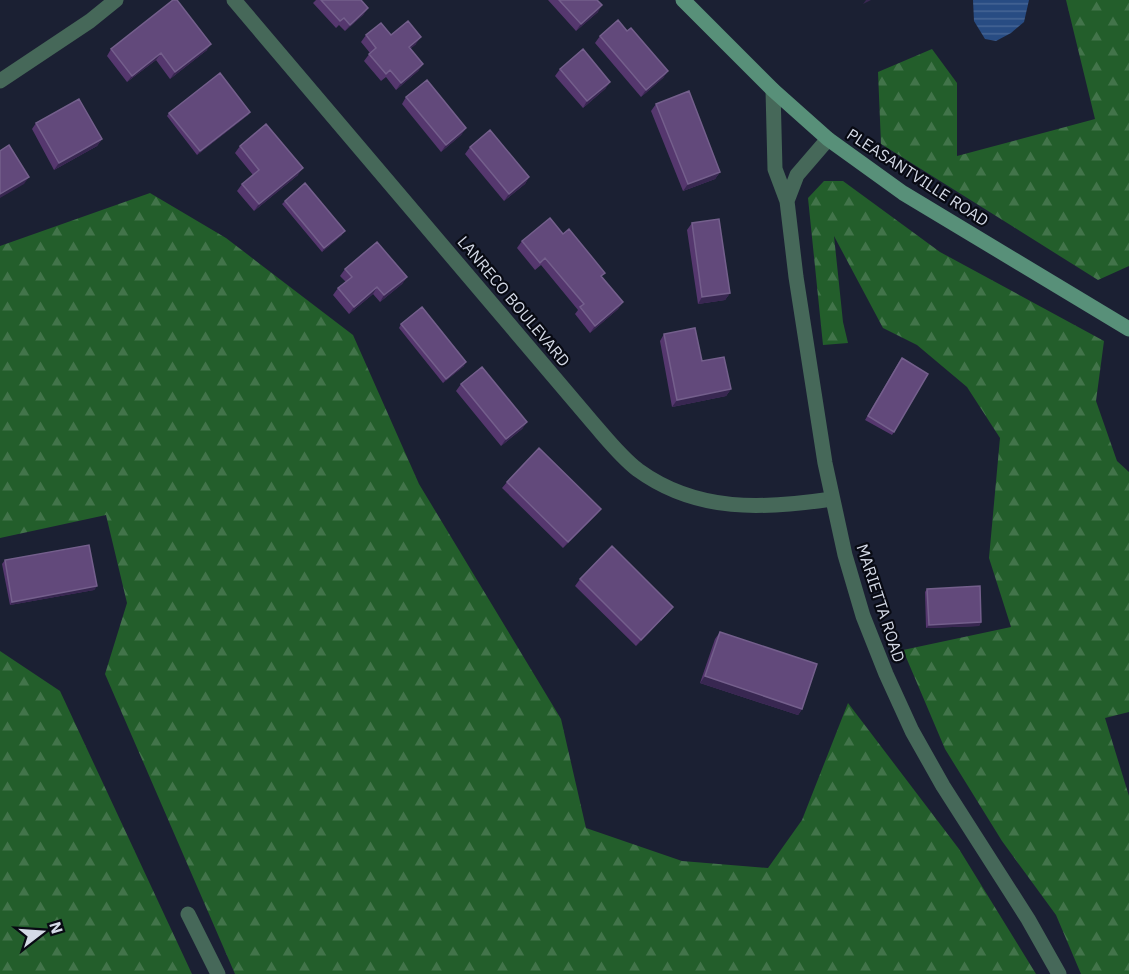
<svg xmlns="http://www.w3.org/2000/svg" width="1129" height="974" font-family="'IBM Plex Sans',sans-serif">
<style>
.forest{fill:url(#forest-firs)}
.water{fill:url(#water-rules)}
.lines{fill:none;stroke-linecap:round;stroke-linejoin:round}
.minor{stroke:#466859;stroke-width:15}
.tertiary{stroke:#466859;stroke-width:15}
.secondary{stroke:#589079;stroke-width:15}
.wall{fill:#55376e}
.shaded-wall{fill:#382751}
.building{fill:#62497b;stroke:#745f8c;stroke-width:1.5}
.labels{text-anchor:middle;dominant-baseline:central;stroke-width:4.5;stroke-linejoin:round;paint-order:stroke}
.street-label{font-size:16px;fill:#d4d9e6;stroke:#080a13}
</style>
<defs>
<pattern id="forest-firs" width="22" height="20" patternUnits="userSpaceOnUse" patternTransform="scale(1.5)"><rect width="22" height="20" fill="#235e2b"/><path d="M5 1l3.5 6h-7zM16 11l3.5 6h-7z" fill="#42744a"/></pattern>
<pattern id="water-rules" width="6" height="5" patternUnits="userSpaceOnUse" patternTransform="scale(1.5)"><rect width="6" height="5" fill="#284c83"/><path d="M0 2.5h6" fill="none" stroke="#466595"/></pattern>
</defs>
<rect width="100%" height="100%" fill="#1b2033"/>
<!-- forest -->
<path class="forest" d="M1066,0H1129V266L1098,280L881,144L878,72L932,49L957,83V156L1095,119Z
M824,181H843L940,252L1104,341L1096,401L1117,461L1129,472V712L1105,718L1129,796V974H1081L1056,915L1002,841L945,749L903,650L1011,627L989,558L1000,438L967,387L917,345L883,328L834,236L843,322L848,343L823,345L808,198Z
M150,193L226,238L353,335L419,484L561,719L586,828L682,861L768,868L802,820L848,703L959,849L1036,974H235L105,674L127,603L106,515L0,538V246Z
M0,651L60,691L192,974H0Z"/>
<!-- water -->
<path class="water" d="M973,0H1029L1024,22L1011,33L996,41L985,39L974,21Z"/>
<g class="lines">
<!-- minor -->
<path class="minor" d="M234,0L593,423C607,439 621,457 638,470C697,513 764,509 832,499
M188,914L218,974"/>
<!-- tertiary -->
<path class="tertiary" d="M0,81L90,21L116,0
M773,90L775,169L787,201L796,277L825,463L845,555L863,616L886,674L912,731L943,786L1028,919L1059,974
M787,201L797,175L828,139"/>
<!-- secondary -->
<path class="secondary" d="M683,0L773,90L828,139L903,193L1129,329"/>
</g>
<!-- wall -->
<path class="wall" d="M316,0H361L368,8L363,15L345,31L339,25L336,28L313,3Z
M548,0H597L598,12L576,31Z
M627,31L668,71L663,78L641,97L595,43L600,36Z
M366,35H391L416,44L410,49L423,64L418,71L396,90L386,77L381,81L364,61L370,53L361,42Z
M111,49L207,50L170,79L156,60L127,82L107,56Z
M560,69L610,82L605,89L583,108L555,76Z
M406,97L466,128L461,135L441,152L402,104Z
M656,104L720,172L715,179L683,191L651,111Z
M250,112L248,115L197,155L167,116L169,113Z
M36,123L102,139L97,146L54,170L32,129Z
M240,146L298,175L254,211L237,191L242,184L253,175L235,153Z
M470,147L529,177L525,184L504,201L465,154Z
M285,201L342,235L322,252L282,204Z
M692,223L730,293L725,300L698,304L687,230Z
M563,234L602,277L623,302L618,309L590,333L575,314L578,310L541,265L535,270L517,248L522,241Z
M345,269L407,277L402,284L380,302L373,294L349,314L333,295L338,288L346,282L340,276Z
M401,324L464,366L443,383L399,328Z
M664,334L702,361L731,389L726,396L672,407L660,341Z
M899,362L894,432L892,435L865,420Z
M461,384L527,422L522,429L501,446L456,391Z
M507,482L601,509L596,515L563,548L502,488Z
M5,560L97,586L94,590L10,605L2,564Z
M580,579L668,613L636,646L575,586Z
M927,589L981,622L979,626L926,628L925,592Z
M720,632L802,709L798,715L700,683L715,639Z"/>
<!-- shaded-wall -->
<path class="shaded-wall" d="M866,0H871L863,4Z
M602,5L598,12L576,31L581,24Z
M368,8L363,15L345,31L350,25Z
M421,37L416,44L404,54L409,47Z
M211,44L207,50L170,79L175,72Z
M161,53L156,60L127,82L132,76Z
M423,64L418,71L396,90L401,83Z
M668,71L663,78L641,97L646,90Z
M610,82L605,89L583,108L587,101Z
M250,112L248,115L197,155L200,151Z
M466,128L461,135L441,152L446,145Z
M102,139L97,146L54,170L59,163Z
M303,168L298,175L254,211L259,204Z
M720,172L715,179L683,191L688,184Z
M29,177L24,184L0,198V194Z
M529,177L525,184L504,201L509,194Z
M345,231L342,235L322,252L324,248Z
M407,277L402,284L380,302L384,295Z
M377,287L373,294L349,314L354,307Z
M730,293L725,300L698,304L702,297Z
M623,302L618,309L590,333L595,326Z
M466,362L464,366L443,383L446,379Z
M731,389L726,396L672,407L677,400Z
M527,422L522,429L501,446L506,439Z
M601,509L596,515L563,548L568,542Z
M97,586L94,590L10,605L12,602Z
M673,607L668,613L636,646L641,640Z
M981,622L979,626L926,628L929,625Z
M705,676L802,709L798,715L700,683Z"/>
<!-- building -->
<path class="building" d="M173,0H177L211,44L175,72L161,53L132,76L111,49Z
M321,0H361L368,8L350,25L344,18L340,21Z
M559,0H597L602,5L581,24Z
M618,20L627,31L631,28L668,71L646,90L600,36Z
M408,21L421,37L409,47L423,64L401,83L390,70L386,74L369,54L376,48L366,35L381,23L391,35Z
M583,49L610,82L587,101L560,69Z
M220,73L250,112L200,151L169,113Z
M427,80L466,128L446,145L406,97Z
M689,91L720,172L688,184L656,104Z
M79,99L102,139L59,163L36,123Z
M266,124L303,168L259,204L242,184L259,170L240,146Z
M490,130L529,177L509,194L470,147Z
M9,145L29,177L0,194V151Z
M305,183L345,231L324,248L285,201Z
M550,218L563,234L569,229L605,273L601,276L623,302L595,326L580,307L584,304L545,258L540,263L522,241Z
M719,219L730,293L702,297L692,223Z
M377,242L407,277L384,295L377,287L354,307L338,288L352,277L345,269Z
M422,307L466,362L446,379L401,324Z
M695,328L702,361L724,357L731,389L677,400L664,334Z
M902,358L928,374L894,432L868,416Z
M482,367L527,422L506,439L461,384Z
M539,448L601,509L568,542L507,482Z
M89,545L97,586L12,602L5,560Z
M612,546L673,607L641,640L580,579Z
M980,586L981,622L929,625L927,589Z
M720,632L817,664L802,709L705,676Z"/>
<g class="labels">
<!-- street labels -->
<g class="street-label">
<text transform="translate(918 177) rotate(33)">PLEASANTVILLE ROAD</text>
<text transform="translate(514 301) rotate(50)">LANRECO BOULEVARD</text>
<text transform="translate(881 603) rotate(72)">MARIETTA ROAD</text>
</g>
</g>
<!-- north arrow -->
<g transform="translate(42 932) rotate(73)" stroke="#080a13" stroke-width="4.5" paint-order="stroke">
<path d="M0-4.5L10 22L0 15L-10 22Z" fill="#d4d9e6"/>
<text y="-9" font-size="16" font-weight="bold" text-anchor="middle" fill="#d4d9e6">N</text>
</g>
</svg>
